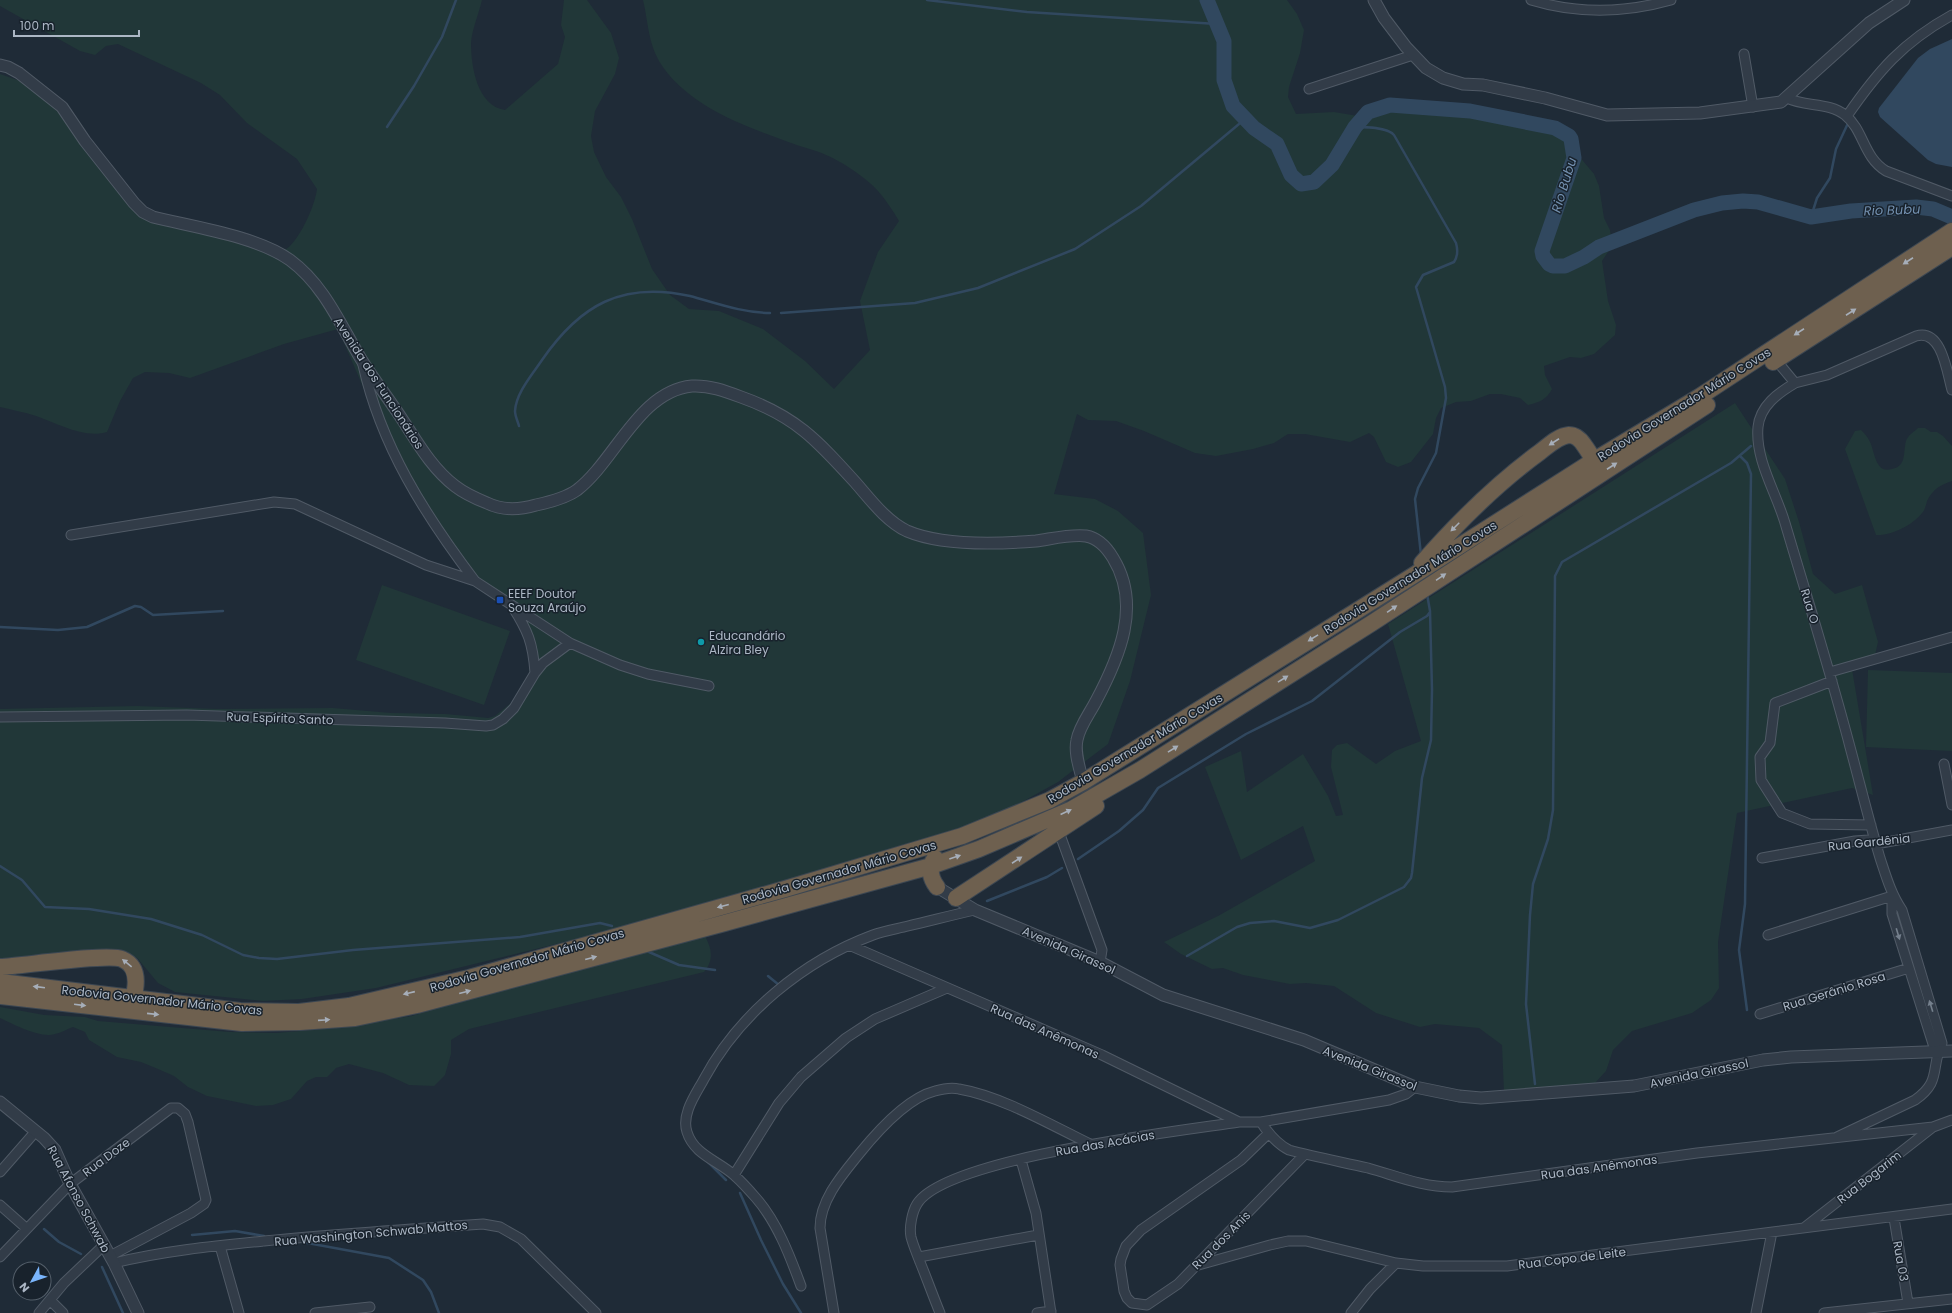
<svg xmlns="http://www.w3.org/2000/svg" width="1952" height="1313" font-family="Poppins,sans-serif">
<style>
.green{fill:#213738}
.water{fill:#31485f}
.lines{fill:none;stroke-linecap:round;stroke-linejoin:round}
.stream{stroke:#31485f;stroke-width:2.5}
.river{stroke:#31485f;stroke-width:15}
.minor-casing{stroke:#505a66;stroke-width:11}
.tertiary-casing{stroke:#505a66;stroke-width:13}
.motorway-casing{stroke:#3d4752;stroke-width:18}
.minor{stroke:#323c48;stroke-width:9}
.tertiary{stroke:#323c48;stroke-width:11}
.motorway{stroke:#6e604f;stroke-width:16}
.oneway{fill:#a6aeb9}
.oneway2{fill:#75808d}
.transit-dot{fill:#1a4fb4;stroke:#18222c;stroke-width:1.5}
.culture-dot{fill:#0f9aa8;stroke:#18222c;stroke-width:1.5}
.labels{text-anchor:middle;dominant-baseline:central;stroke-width:3;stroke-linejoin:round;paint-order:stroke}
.street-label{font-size:12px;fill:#acb7c5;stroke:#18222c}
.poi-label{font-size:12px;fill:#acb7c5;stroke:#18222c;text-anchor:start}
.water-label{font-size:13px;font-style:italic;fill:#7390af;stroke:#18222c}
</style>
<rect width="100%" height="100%" fill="#1f2b37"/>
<!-- green -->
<path class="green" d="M0,0H482C479,13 472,29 471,43C471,66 477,106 505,110L558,64L565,37L561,25L564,0H587L611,33L619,58L615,74L595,111L591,136L594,152L606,177L621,197L632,219L652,269L670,295L689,309L719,311L763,329L805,361L834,389L870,350L860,301L878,252L899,221C893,211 886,200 878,191C868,179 841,161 826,155C816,150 805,148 794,144C747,127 687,107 659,61C648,42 648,21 643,0H1287L1297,14L1304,30L1300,53L1289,87L1288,97L1296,114L1334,112L1364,117L1384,109L1392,102L1397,101L1409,105L1421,104L1493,110L1532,119L1557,130L1594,174L1599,186L1604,218L1610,230L1612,246L1602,261L1608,301L1616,325L1615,335L1594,354L1581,358L1570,357L1544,366L1545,375L1552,389C1546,400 1540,402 1528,405L1520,398L1501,394H1490L1471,401L1456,402L1441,408L1436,418L1433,434L1411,462L1398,467L1386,462L1374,437L1369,433L1350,442L1305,434H1288L1274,443L1253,449L1216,456L1195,453L1144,431L1116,421L1088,420L1077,414L1054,494L1095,499L1118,511L1143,533L1151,595L1130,681L1108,744L1058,782L1000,814L934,839L597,934L376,988L302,999L263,1001L175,992L158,983L138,959L126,951L111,950L0,960V709L137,706L218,709L333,708L391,713L445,714L488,718L495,716L517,698L526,685L530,670L529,643L508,606L461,568L373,410L338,329L284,344L190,378L169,373L145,372L133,378L120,401L107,432C84,439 57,423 36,416C24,412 12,410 0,407V74L23,82L36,91L67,120L135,209L277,255C281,252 287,249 290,246C302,234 315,205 317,189L297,159L247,123L220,95L201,83L118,44L106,46L95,55L80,51L0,6Z
M1735,403L1785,479L1799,522L1813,574L1835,594L1862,585L1878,642L1873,664L1852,669L1873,795L1852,788L1737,813L1718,942L1719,988L1711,1000L1692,1013L1632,1031L1613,1050L1606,1071L1595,1083L1504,1092L1502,1045L1479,1028L1435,1024L1420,1027L1376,1013L1334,986L1306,983L1290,984L1243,975L1223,968L1212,969L1181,954L1164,942L1218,916L1315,861L1303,826L1241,860L1205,767L1241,751L1247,792L1303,754L1328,796L1336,816L1343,815L1331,767L1332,750L1337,745L1347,743L1376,764L1395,751L1421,741L1388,624Z
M1918,428H1925L1931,432H1937L1943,436L1952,446V481C1940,485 1933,489 1927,501C1926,505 1925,510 1922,513C1913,525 1891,536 1876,535L1845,449L1855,431L1861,430C1864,433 1868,437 1870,442C1875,452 1875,474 1892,469C1907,466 1903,452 1906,441C1908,435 1914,432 1918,428Z
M382,585L510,631L484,705L356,660Z
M1868,670L1952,673V751L1866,747Z
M705,936C712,949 714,960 704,972L469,1029L451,1040V1054L445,1075L434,1086L409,1085L383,1073L349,1064L336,1068L327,1077H316L307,1081L291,1099L273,1105L256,1106L217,1098L207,1096L188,1087L174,1076L158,1069L141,1062L117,1057L89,1040L85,1032L73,1027C67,1029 61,1033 55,1034C41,1039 13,1024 0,1018V1007L44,1015L85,1017L98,1021L230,1032L276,1033L336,1028L412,1016L453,1003Z"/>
<!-- water -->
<path class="water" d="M1952,39V167L1936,164L1928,160L1880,117L1878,112L1879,108L1918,58L1930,49Z"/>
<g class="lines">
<!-- stream -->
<path class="stream" d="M927,0L1027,12L1217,24
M387,127L414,86L442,37L456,0
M1355,127C1366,127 1387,127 1394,135L1456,243C1458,250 1458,256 1454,262L1423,275L1416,287L1445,387L1446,398L1436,453L1418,488L1415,499L1421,555
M1811,217L1817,198L1830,178L1836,149L1849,121
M781,313L915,303L978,288L1075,249L1141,206L1245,119
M519,426C518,422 515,416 515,411C516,393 532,375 542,360C580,305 622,281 690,296C716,303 743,313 770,313
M1740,456L1747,463L1751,474L1745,904L1739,950L1747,1010
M0,627L58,630L87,627L135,606L141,607L153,615L223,611
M1078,859L1119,831L1143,810L1158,788L1246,734L1312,701L1400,632L1427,616L1430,612
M0,866L22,880L45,907L89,909L151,919L202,935L243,955L259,958L277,959L353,950L520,937L600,923L612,926
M987,901L1047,877L1062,868
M839,946L867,933
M649,952L679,965L715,970
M1187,956L1237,927L1250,923L1274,921L1310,928L1338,920L1404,887L1411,878L1412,873L1422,778L1431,740L1432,690L1430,611L1427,594
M768,976L779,985
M1535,1084L1526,1004L1530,915L1533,884L1548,839L1553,810L1555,576L1562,562L1731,463L1751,446
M707,1161L726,1180
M740,1193L761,1240L783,1284L801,1313
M44,1229L59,1242L81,1254
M192,1235L235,1231L264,1236
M302,1242L389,1258L423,1280L431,1292L439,1313
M102,1267L123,1313"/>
<!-- river -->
<path class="river" d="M1207,0L1224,41V80L1233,106L1254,128L1277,144L1291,175L1301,184L1314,182L1332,165L1355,127L1368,112L1390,105L1470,111L1555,128L1569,136L1571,139L1574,158L1542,251L1543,256L1549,264L1553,266H1565L1584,257L1599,247L1694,210L1722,203L1743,201L1758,202L1811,217L1851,211L1916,207L1933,209L1952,217"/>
<!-- minor casing -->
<g class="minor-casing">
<path id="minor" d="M1531,0C1577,14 1625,13 1671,0
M1744,54L1753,107
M1309,89L1413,55
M1787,98C1805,107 1829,102 1845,115C1864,130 1863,157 1886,171L1952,196
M1847,116C1878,71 1903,42 1952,15
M1776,360L1795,383L1827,375L1916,336C1942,328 1947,373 1952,390
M363,365C381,446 425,515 475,581
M1795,383C1778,393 1760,406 1758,427C1755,460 1776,492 1785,523C1807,597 1830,671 1850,747C1860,784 1869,821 1880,858C1886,876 1891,894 1902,910L1942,1043C1930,1069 1942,1081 1915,1100L1837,1137
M71,535L274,502L295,504L426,565L475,581L570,643L620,665L648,674L709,686
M512,606C528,631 533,643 535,673
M1830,672L1952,637
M1832,681L1775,703L1770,743L1760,757L1761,780L1782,813L1810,824L1871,825
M0,717L187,715L445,723L486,726L493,725L503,719L514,708L535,673L543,663L570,643
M1944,764L1952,805
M1059,832L1102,950L1100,962
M1762,858L1855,841L1868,840L1876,844L1952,830
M1892,896V914L1933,1044L1938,1052
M1768,935L1892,896
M849,945L1102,1055L1239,1122
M1760,1014L1909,968
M1261,1122C1268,1133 1277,1144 1289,1150C1316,1157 1342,1162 1368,1168C1397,1176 1422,1187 1452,1187L1697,1153L1933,1127L1952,1120
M1269,1133L1241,1160L1141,1230L1126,1246L1121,1259L1120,1265L1124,1291L1127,1298L1132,1303L1147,1305L1178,1284L1305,1154
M1021,1160L1036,1213L1051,1313
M0,1172L36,1131
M734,1175L779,1103L801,1077L846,1038L875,1019L947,988
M0,1205L26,1228
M1894,1218L1908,1303
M1805,1227L1933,1127
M220,1246L239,1313
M0,1257L70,1184L171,1108H178L185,1114L188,1122L206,1200L204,1204L191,1213L110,1256
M919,1257L1038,1235
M114,1263C163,1251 214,1246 264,1241C337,1234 410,1229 483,1224L500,1227L521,1239L596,1313
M1195,1266L1270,1245L1288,1241H1306L1396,1263L1423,1266H1507L1952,1209
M801,1286C790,1256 777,1222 756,1198C749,1190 742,1182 735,1176C719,1161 694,1155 687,1132C681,1114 696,1094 704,1079C739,1014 803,961 873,935C884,931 896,929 908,926C930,921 952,915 975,910
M50,1300L63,1313
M39,1313L64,1283L104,1245
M315,1313L370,1307
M834,1313L820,1228C820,1200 842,1175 859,1154C876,1133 907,1098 935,1091C942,1089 951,1087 959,1089C1001,1096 1051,1125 1090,1144
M940,1313C933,1296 927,1279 920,1262C917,1254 913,1245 911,1237C909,1228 912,1212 917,1204C945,1158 1180,1131 1239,1122H1261L1389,1100L1406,1094L1415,1087
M1037,1313L1051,1311
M1351,1313L1370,1289L1396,1263
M1756,1313L1772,1232
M1824,1313L1952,1299"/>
</g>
<!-- tertiary casing -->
<g class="tertiary-casing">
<path id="tertiary" d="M1374,0L1384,18L1406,47L1426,68L1443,78L1463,84L1483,85L1545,98L1607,115L1700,113L1781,102L1869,23L1904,0
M0,65L8,67L19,73L62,107L85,141L134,203L143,212L153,217C193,227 256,236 290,260C324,285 340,324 361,359C372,377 386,395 398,413C415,438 430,467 455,486C464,493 477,499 487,503C503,511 519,510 536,505C550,502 566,498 577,490C615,461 639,391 692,386C709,385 725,391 741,397C795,416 817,440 855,482C870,499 886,521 907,531C942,546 999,544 1036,541C1051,539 1071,534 1086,536C1098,538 1107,548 1113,558C1142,605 1119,658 1096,701C1090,713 1079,727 1077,740C1074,753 1080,769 1083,782
M937,887L975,910L1100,962L1163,995L1304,1040L1415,1087L1459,1096L1481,1098L1634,1086L1763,1060L1791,1057L1952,1051
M0,1102L44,1138L55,1150L70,1184L114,1263L138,1313"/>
</g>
<!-- motorway casing -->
<g class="motorway-casing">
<path id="motorway" d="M1773,362L1952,247
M1422,563C1458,522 1496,484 1540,452C1548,446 1558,436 1569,435C1576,435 1580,439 1584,445C1588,451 1596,461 1594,469
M935,858C928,868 930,878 937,887
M956,898L1096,806
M0,967C22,966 108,953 122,959C136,965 137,978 135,990C134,997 133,1003 126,1005
M0,982L240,1011L299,1012L349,1006L469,978L785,889L962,836L1050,800L1083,782L1411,577L1593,461L1699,397L1952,231
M0,996L242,1023L300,1022L355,1018L417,1005L721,924L931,866L979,849L1072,809L1140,770L1372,623L1707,405"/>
</g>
<!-- minor -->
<use href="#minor" class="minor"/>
<!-- tertiary -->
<use href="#tertiary" class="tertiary"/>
<!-- motorway -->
<use href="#motorway" class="motorway"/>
</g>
<!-- one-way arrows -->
<defs><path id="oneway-solid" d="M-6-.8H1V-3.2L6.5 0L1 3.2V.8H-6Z"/></defs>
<g class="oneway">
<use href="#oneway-solid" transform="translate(1908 261) rotate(147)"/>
<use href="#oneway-solid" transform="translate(1851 312) rotate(-33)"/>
<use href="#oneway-solid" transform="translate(1799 332) rotate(147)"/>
<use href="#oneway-solid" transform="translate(1554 442) rotate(147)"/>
<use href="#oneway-solid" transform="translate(1612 466) rotate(-33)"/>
<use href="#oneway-solid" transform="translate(1455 527) rotate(135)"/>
<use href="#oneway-solid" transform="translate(1441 577) rotate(-34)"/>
<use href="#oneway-solid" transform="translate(1392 609) rotate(-34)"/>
<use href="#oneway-solid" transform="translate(1313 638) rotate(148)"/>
<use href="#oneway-solid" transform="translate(1283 679) rotate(-32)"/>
<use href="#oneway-solid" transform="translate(1173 749) rotate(-32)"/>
<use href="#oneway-solid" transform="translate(1066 812) rotate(-25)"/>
<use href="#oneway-solid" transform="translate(955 857) rotate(-19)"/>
<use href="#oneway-solid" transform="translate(1017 860) rotate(-33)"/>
<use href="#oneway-solid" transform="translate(723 906) rotate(165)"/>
<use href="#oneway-solid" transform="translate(591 958) rotate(-15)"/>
<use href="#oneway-solid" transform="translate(127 963) rotate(-141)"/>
<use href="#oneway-solid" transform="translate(39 987) rotate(-173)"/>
<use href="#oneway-solid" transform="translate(465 992) rotate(-15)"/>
<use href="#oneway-solid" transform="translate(409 993) rotate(167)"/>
<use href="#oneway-solid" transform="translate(80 1005) rotate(7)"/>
<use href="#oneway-solid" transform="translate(153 1014) rotate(6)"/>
<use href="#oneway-solid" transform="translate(324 1020) rotate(-4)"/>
</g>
<g class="oneway2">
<use href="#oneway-solid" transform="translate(1898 934) rotate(73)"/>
<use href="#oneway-solid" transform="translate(1931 1006) rotate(-107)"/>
</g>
<!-- markers -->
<rect class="transit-dot" x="496" y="596" width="8" height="8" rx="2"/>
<circle class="culture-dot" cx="701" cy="642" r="4"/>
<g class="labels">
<!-- street labels -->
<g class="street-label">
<text transform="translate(379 383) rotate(57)">Avenida dos Funcionários</text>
<text transform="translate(1684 404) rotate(-32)">Rodovia Governador Mário Covas</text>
<text transform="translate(1410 577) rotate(-32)">Rodovia Governador Mário Covas</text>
<text transform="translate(1810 606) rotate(73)">Rua O</text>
<text transform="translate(280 718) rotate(2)">Rua Espírito Santo</text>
<text transform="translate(1135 748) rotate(-31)">Rodovia Governador Mário Covas</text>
<text transform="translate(1869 842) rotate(-6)">Rua Gardênia</text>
<text transform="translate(839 872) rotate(-16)">Rodovia Governador Mário Covas</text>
<text transform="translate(1069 950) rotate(24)">Avenida Girassol</text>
<text transform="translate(527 960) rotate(-16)">Rodovia Governador Mário Covas</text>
<text transform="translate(1834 991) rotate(-17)">Rua Gerânio Rosa</text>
<text transform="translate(162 1000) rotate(6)">Rodovia Governador Mário Covas</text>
<text transform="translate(1045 1031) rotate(24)">Rua das Anêmonas</text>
<text transform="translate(1370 1068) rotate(22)">Avenida Girassol</text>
<text transform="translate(1699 1073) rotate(-12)">Avenida Girassol</text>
<text transform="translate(1105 1143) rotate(-10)">Rua das Acácias</text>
<text transform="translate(106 1157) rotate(-37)">Rua Doze</text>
<text transform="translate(1599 1167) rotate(-8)">Rua das Anêmonas</text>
<text transform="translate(1869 1177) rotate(-38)">Rua Bogarim</text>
<text transform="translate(79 1199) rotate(62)">Rua Afonso Schwab</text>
<text transform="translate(371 1233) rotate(-5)">Rua Washington Schwab Mattos</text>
<text transform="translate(1221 1240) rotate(-45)">Rua dos Anis</text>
<text transform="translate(1572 1258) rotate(-7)">Rua Copo de Leite</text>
<text transform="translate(1901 1261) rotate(80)">Rua 03</text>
</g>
<!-- poi labels -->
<g class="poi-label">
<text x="508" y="593">EEEF Doutor<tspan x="508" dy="14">Souza Araújo</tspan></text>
<text x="709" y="635">Educandário<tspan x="709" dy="14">Alzira Bley</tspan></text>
</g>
<!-- water labels -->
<g class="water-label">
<text transform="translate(1564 185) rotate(-73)">Rio Bubu</text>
<text transform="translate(1892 210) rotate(-2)">Rio Bubu</text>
</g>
</g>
<!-- north arrow -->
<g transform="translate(32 1281) rotate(230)"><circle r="19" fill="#18222c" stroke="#535e69"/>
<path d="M0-3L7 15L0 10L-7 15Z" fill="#7ab5fc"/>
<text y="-6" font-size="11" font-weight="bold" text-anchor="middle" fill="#acb7c5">N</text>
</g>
<!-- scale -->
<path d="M14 30v6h125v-6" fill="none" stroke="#acb7c5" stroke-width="2"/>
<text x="20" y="30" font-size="12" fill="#acb7c5" stroke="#18222c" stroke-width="3" paint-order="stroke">100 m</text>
</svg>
